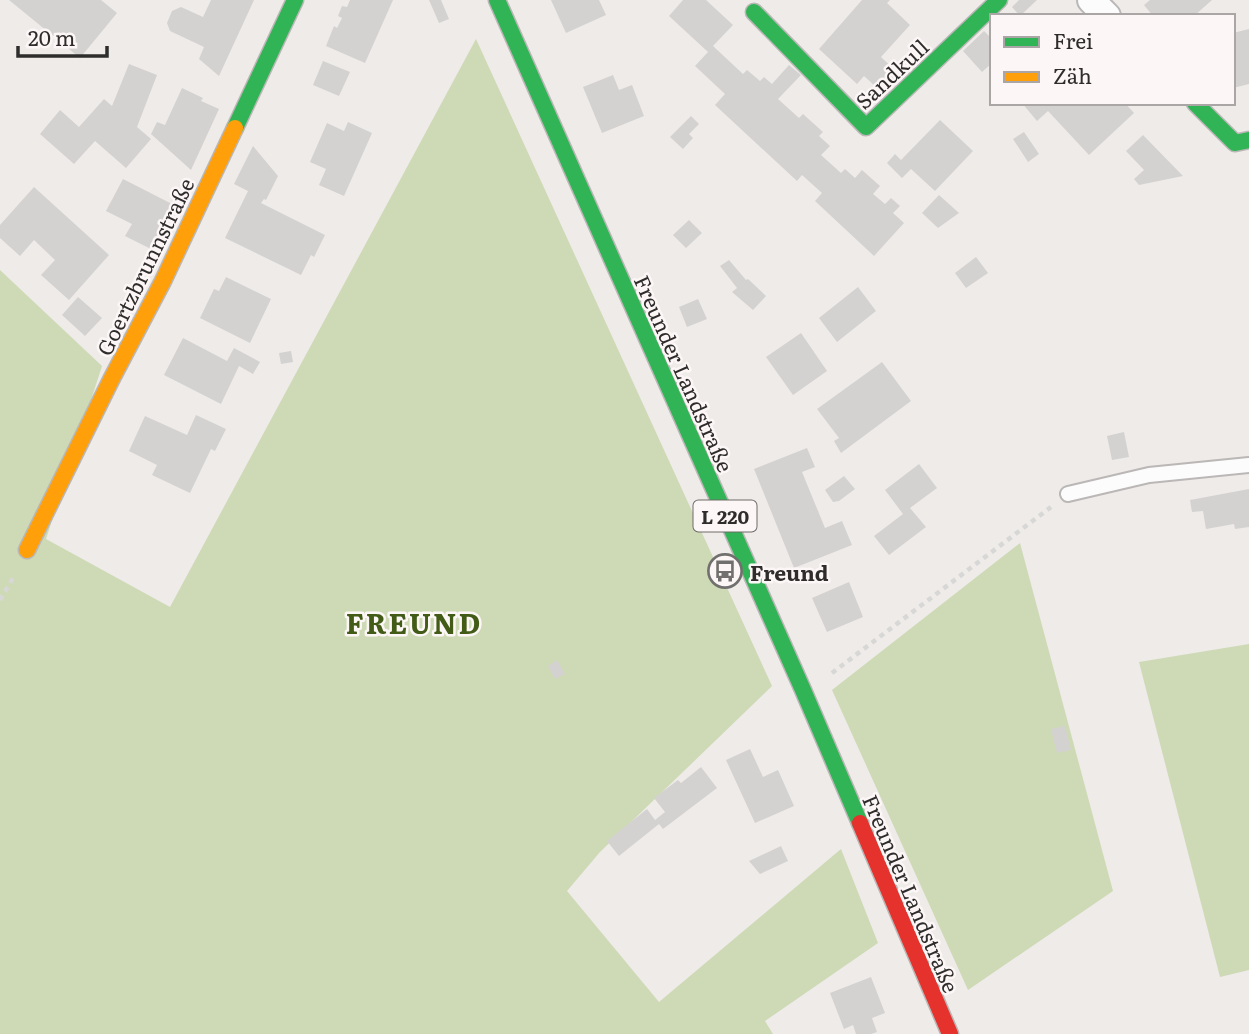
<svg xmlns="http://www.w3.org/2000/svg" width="1249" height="1034" font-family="Literata,serif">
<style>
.green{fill:#cedab5}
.building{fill:#d4d2d1}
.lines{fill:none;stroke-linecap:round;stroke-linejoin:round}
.lane-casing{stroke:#bab7b6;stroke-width:18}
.street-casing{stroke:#bab7b6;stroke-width:30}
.fast-casing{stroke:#bab7b6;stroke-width:19}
.slow-casing{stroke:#bab7b6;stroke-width:19}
.jam-casing{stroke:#bab7b6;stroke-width:19}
.path{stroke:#d7d7d6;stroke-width:4.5;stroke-dasharray:5 5;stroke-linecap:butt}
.lane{stroke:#fcfcfc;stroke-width:14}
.street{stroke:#fcfcfc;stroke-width:26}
.fast{stroke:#30b455;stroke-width:16}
.slow{stroke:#ff9f0a;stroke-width:16}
.jam{stroke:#e5322d;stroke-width:16}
.labels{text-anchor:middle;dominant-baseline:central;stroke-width:5;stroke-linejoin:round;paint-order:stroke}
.shield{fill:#fcf7f6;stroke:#6c6a69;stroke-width:2}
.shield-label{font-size:19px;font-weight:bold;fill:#2f2d2c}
.street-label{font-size:21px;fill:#2f2d2c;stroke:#fcf7f6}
.poi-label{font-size:21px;font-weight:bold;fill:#2f2d2c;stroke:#fcf7f6;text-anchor:start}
.district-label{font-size:28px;font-weight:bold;letter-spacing:2px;fill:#425c17;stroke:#fcf7f6}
</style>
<rect width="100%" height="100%" fill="#eeebe9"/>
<!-- green -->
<path class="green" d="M476,39L772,686L600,852L567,891L659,1002L841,849L878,943L765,1021L773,1034H0V270L102,366L46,539L170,607Z
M1020,543L1113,891L968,990L832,690Z
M1249,644V970L1220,977L1139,662Z"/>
<!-- building -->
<path class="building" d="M9,0H101L117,13L80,58Z
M211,0H254L219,76L199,59L204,47L170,31L167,23L172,11L181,7L203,17Z
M350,0H393L365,63L326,46L334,26L337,28L342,18L338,16L342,6L347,7Z
M429,0H441L449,19L439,23Z
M551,0H599L606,15L566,33Z
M683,0H706L733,25L713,46L743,74L747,70L760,81L764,77L772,84L789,65L801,75L778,99L799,118L803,114L823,132L819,136L830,146L821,155L841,173L845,169L855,178L862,170L880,186L873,194L885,204L891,198L900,206L893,213L904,223L874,256L815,201L822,193L802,175L797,181L715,105L725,94L695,66L708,52L669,16Z
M862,0H890L887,3L910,25L881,57L902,77L885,95L864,76L857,84L819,49Z
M1019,0H1037L1020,16L1012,7Z
M1150,0H1212L1194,16H1153L1144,5Z
M1249,29V84L1233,88V33Z
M984,31L992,39V63L982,72L963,51Z
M323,61L350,72L339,96L313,85Z
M129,64L157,75L137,127L151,139L126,168L95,141L74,164L40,134L60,110L79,127L104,99L112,106Z
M613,75L619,90L632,85L644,116L602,133L583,87Z
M182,88L203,98L201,101L219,109L191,170L151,134L157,122L165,125Z
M1022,103H1125L1134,113L1089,155L1048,111L1037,121Z
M691,116L699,124L689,134L693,138L683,149L670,137Z
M940,120L973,151L935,191L911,169L902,178L887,163L895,154L901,160Z
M348,122L372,133L344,196L319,185L326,169L310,162L327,123L344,131Z
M1024,132L1039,154L1028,162L1013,139Z
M1143,135L1183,176L1139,185L1134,179L1144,170L1126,151Z
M253,146L278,176L266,200L264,199L261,203L325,235L314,257L311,255L301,275L225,238L248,191L234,184Z
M123,179L174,205L151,249L125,236L132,224L106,211Z
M34,187L109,255L69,300L41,275L55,260L34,240L20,256L0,238V225Z
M939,195L959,213L938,228L922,213Z
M689,220L702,233L686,248L673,235Z
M976,257L988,273L966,288L955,273Z
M729,260L746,280L748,279L766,296L753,310L732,292L737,288L720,266Z
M226,277L271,299L250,343L200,318L214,289L219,291Z
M858,287L876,311L837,342L819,318Z
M78,297L102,318L85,336L62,315Z
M698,299L707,319L687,327L679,307Z
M801,333L827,371L793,395L766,357Z
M183,338L227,361L234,348L260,362L253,374L239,366L221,404L164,375Z
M291,351L293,362L281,364L279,353Z
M882,362L911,401L841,453L834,441L839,438L817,409Z
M196,415L226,429L215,451L211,449L190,493L152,475L157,465L129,451L145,416L187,435Z
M1124,432L1129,457L1112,460L1107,436Z
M807,448L815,467L802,472L825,528L842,521L852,545L794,568L754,469Z
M919,464L937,488L910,508L926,527L889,555L874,536L903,514L885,490Z
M844,476L855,489L839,501L833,502L825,490Z
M1249,489V527L1235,529L1234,524L1206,529L1203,511L1192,512L1190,500Z
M849,582L863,617L827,632L812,598Z
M557,660L565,674L555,679L548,666Z
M1065,726L1071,750L1057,753L1051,729Z
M750,749L763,777L778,770L794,806L755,823L726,760Z
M701,767L717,788L663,829L659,824L619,856L607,841L647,809L655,820L665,812L654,798L678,780L681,783Z
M781,846L788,861L760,874L749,861Z
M871,977L885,1013L872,1018L877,1032L871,1034H856L853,1025L844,1029L830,993Z"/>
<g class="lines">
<!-- lane casing -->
<g class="lane-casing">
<path id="lane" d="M1068,494L1149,475L1249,465"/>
</g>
<!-- street casing -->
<g class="street-casing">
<path id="street" d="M1091,0L1107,16"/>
</g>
<!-- fast casing -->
<g class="fast-casing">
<path id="fast" d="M497,0L803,690L860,823
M754,12L866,127L999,0
M1195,103L1235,143L1249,140
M235,128L295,0"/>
</g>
<!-- slow casing -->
<g class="slow-casing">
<path id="slow" d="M27,550L112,378L163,281L235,128"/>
</g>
<!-- jam casing -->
<g class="jam-casing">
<path id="jam" d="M860,823L950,1034"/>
</g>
<!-- path -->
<path class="path" d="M0,600L13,578
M832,673L1051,507"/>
<!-- lane -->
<use href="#lane" class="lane"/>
<!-- street -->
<use href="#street" class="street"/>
<!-- fast -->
<use href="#fast" class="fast"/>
<!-- slow -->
<use href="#slow" class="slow"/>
<!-- jam -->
<use href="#jam" class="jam"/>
</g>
<!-- icons -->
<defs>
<g id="bus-ring" transform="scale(1.75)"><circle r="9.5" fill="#fcf7f6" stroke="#72706e" stroke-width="1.5"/><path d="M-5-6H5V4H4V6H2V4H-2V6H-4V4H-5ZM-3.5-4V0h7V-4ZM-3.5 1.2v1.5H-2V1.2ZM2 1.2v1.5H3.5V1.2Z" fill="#72706e"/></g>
</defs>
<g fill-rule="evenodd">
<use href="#bus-ring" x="725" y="571"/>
</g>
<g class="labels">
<!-- shield labels -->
<rect class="shield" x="693.5" y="500.5" width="63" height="31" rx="5"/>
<g class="shield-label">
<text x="725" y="516">L 220</text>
</g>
<!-- street labels -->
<g class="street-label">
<text transform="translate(891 73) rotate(-43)">Sandkull</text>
<text transform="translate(144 266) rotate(-64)">Goertzbrunnstraße</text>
<text transform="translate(685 373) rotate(66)">Freunder Landstraße</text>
<text transform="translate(912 893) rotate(67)">Freunder Landstraße</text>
</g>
<!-- poi labels -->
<g class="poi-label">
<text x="750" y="571">Freund</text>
</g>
<!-- district labels -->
<g class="district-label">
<text x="414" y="622">FREUND</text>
</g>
</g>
<!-- legend -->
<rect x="990" y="14" width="245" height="91" fill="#fcf7f6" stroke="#aaa6a5" stroke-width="2"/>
<rect x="1004" y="37" width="35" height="10" fill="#30b455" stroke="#aaa6a5" stroke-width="2"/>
<text x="1053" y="49" font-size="21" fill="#2f2d2c">Frei</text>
<rect x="1004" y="72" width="35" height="10" fill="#ff9f0a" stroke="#aaa6a5" stroke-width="2"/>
<text x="1053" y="84" font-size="21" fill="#2f2d2c">Zäh</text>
<!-- scale -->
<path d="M18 46v10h89v-10" fill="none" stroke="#2f2d2c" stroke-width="3.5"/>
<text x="28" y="46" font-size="21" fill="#2f2d2c" stroke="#fcf7f6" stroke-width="5" paint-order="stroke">20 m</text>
</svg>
